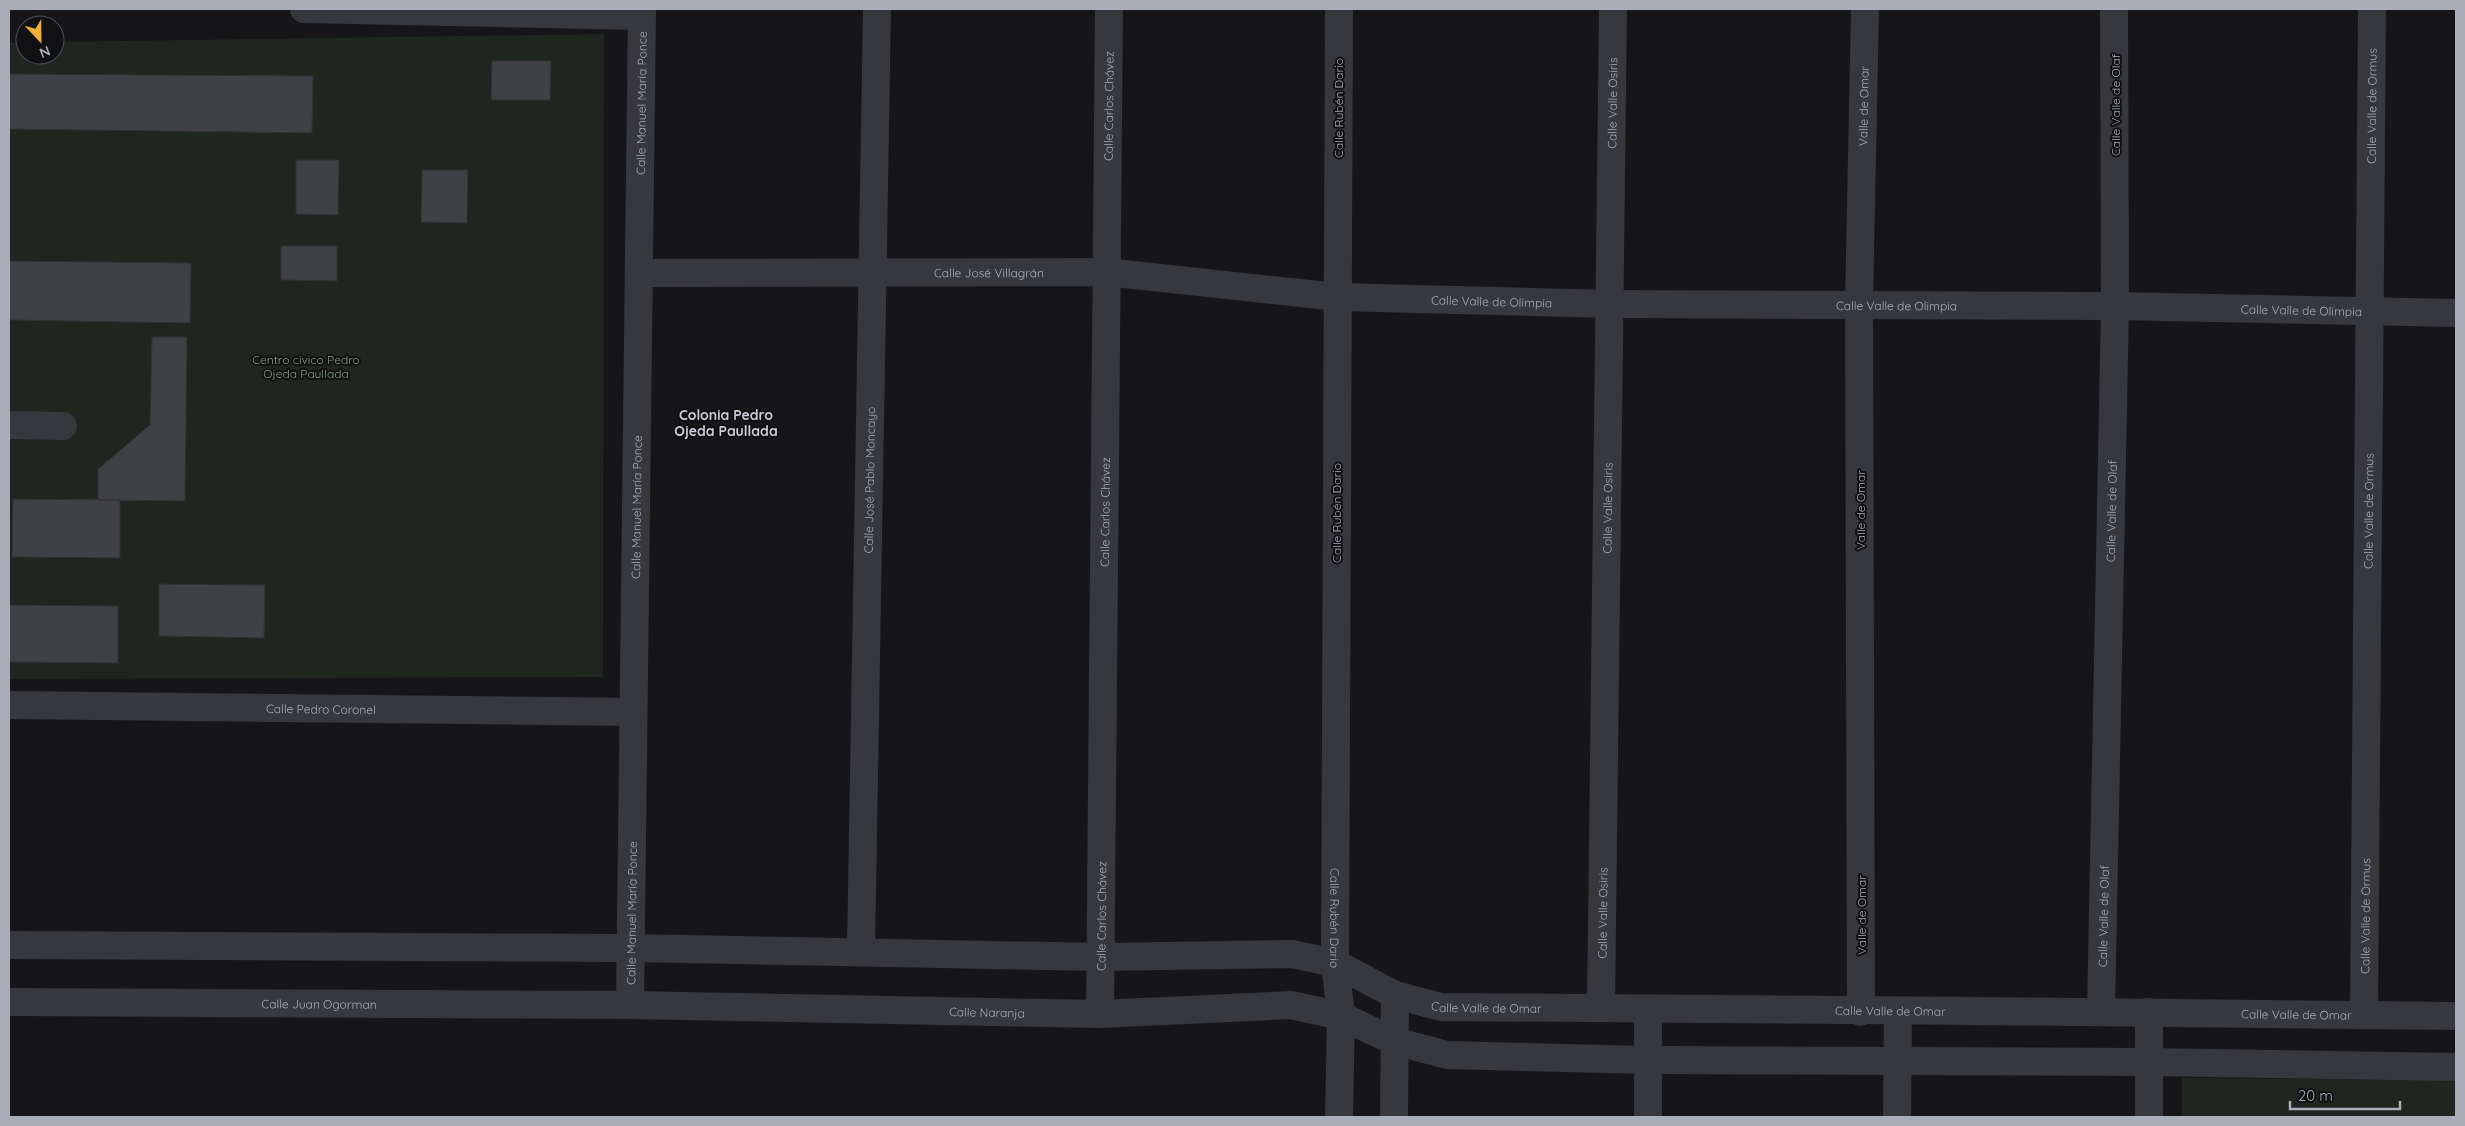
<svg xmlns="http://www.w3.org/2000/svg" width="2465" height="1126" font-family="Quicksand,sans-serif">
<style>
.green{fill:#1e261f}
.building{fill:#404145;stroke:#303034}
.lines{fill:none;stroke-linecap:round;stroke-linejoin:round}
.minor{stroke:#37383d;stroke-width:28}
.labels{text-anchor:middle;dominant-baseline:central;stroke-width:4;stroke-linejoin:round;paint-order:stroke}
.street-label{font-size:12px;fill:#a8adb8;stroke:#111113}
.park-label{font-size:12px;fill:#7fa381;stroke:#111113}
.neighbourhood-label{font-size:14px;font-weight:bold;fill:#c9ccd4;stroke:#111113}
</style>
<rect width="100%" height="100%" fill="#161618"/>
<!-- green -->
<path class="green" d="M604,34L603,677L9,679V43H25V55H55V42Z
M2182,1078L2456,1080V1117H2182Z"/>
<!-- building -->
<path class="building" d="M492,61H551L550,100H491Z
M9,74L313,76L312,133L9,129Z
M296,160H339L338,215L296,214Z
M422,170H468L467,223L421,222Z
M281,246H337V281L281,280Z
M9,261L191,263L190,323L9,320Z
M152,337H187L185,501L98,500V469L150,425Z
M13,499L120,500V558L12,557Z
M159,584L265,585L264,638L159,636Z
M9,605L118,606V663L9,662Z"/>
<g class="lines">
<!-- minor -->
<g class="minor">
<path d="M304,9L642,16"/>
<path id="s1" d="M1339,9L1335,963L1341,1016L1339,1117"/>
<path id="s2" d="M639,273L1106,272L1337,297L1611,304L2115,306L2456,313"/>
<path d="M9,425L63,426"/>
<path id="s3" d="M9,705L633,712"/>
<path id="s4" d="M9,945L630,948L1101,957L1292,954L1335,963L1395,995L1441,1007C1779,1010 2118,1011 2456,1016"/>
<path id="s5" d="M861,951L877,9"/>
<path id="s6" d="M9,1002L630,1005L1100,1014L1291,1005L1341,1016L1394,1041L1447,1055L1648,1060L2149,1062L2456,1067"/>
<path id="s7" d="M630,1005L642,9"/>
<path id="s8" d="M1601,1008L1613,9"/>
<path id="s9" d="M1861,1012L1859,304L1865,9"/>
<path id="s10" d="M2101,1012L2115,306L2114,9"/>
<path d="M2149,1012V1117"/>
<path id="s11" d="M1100,1014L1109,9"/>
<path id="s12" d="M2364,1015L2372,9"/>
<path d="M1394,1117L1395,995"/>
<path d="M1648,1117V1009"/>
<path d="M1897,1117L1898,1012"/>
</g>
</g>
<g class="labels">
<!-- street labels -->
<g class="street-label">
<text stroke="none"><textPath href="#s7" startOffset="902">Calle Manuel María Ponce</textPath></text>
<text stroke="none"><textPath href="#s8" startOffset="905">Calle Valle Osiris</textPath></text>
<text stroke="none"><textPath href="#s9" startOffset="906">Valle de Omar</textPath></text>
<text transform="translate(2115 105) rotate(-90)">Calle Valle de Olaf</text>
<text stroke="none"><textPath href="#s11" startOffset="908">Calle Carlos Chávez</textPath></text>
<text stroke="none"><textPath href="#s12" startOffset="909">Calle Valle de Ormus</textPath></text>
<text transform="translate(1338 108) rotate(-90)">Calle Rubén Dario</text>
<text stroke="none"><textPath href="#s2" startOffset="350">Calle José Villagrán</textPath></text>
<text stroke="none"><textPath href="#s2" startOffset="854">Calle Valle de Olimpia</textPath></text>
<text stroke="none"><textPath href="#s2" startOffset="1259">Calle Valle de Olimpia</textPath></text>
<text stroke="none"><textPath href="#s2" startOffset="1664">Calle Valle de Olimpia</textPath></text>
<text stroke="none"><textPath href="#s5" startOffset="471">Calle José Pablo Moncayo</textPath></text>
<text stroke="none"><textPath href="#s7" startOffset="498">Calle Manuel María Ponce</textPath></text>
<text stroke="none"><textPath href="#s8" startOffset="500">Calle Valle Osiris</textPath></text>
<text transform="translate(1860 510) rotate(-90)">Valle de Omar</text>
<text stroke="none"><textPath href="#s10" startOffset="501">Calle Valle de Olaf</textPath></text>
<text stroke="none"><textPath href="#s11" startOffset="502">Calle Carlos Chávez</textPath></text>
<text stroke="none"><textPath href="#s12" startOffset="504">Calle Valle de Ormus</textPath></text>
<text transform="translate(1336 513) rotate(-90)">Calle Rubén Dario</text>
<text stroke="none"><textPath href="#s3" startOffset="312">Calle Pedro Coronel</textPath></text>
<text stroke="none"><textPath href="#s7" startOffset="92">Calle Manuel María Ponce</textPath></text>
<text stroke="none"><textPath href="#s8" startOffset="95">Calle Valle Osiris</textPath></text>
<text transform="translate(1861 915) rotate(-90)">Valle de Omar</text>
<text stroke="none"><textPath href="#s10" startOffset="96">Calle Valle de Olaf</textPath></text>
<text stroke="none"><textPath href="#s11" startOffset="98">Calle Carlos Chávez</textPath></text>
<text stroke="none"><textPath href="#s1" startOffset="909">Calle Rubén Dario</textPath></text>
<text stroke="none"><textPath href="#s12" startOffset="99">Calle Valle de Ormus</textPath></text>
<text stroke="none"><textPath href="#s6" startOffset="310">Calle Juan Ogorman</textPath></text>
<text stroke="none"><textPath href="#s4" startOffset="1488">Calle Valle de Omar</textPath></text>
<text stroke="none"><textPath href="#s4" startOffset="1892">Calle Valle de Omar</textPath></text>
<text stroke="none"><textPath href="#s6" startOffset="978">Calle Naranja</textPath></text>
<text stroke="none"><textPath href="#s4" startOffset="2298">Calle Valle de Omar</textPath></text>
</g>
<!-- park labels -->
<g class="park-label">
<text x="306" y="359">Centro civico Pedro<tspan x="306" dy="14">Ojeda Paullada</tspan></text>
</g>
<!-- neighbourhood labels -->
<g class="neighbourhood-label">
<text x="726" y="415">Colonia Pedro<tspan x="726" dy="16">Ojeda Paullada</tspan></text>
</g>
</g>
<!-- border -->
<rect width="2465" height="1126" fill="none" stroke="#a8adb8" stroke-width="20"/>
<!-- north arrow -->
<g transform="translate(40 40) rotate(158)"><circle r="24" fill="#111113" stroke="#4d4f55"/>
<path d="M0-4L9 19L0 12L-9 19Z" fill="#f2b134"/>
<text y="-8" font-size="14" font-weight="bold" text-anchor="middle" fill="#a8adb8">N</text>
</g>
<!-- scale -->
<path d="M2290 1101v8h110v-8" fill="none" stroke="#a8adb8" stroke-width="2.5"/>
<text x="2298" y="1101" font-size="15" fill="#a8adb8" stroke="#111113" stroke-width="4" paint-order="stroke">20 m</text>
</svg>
